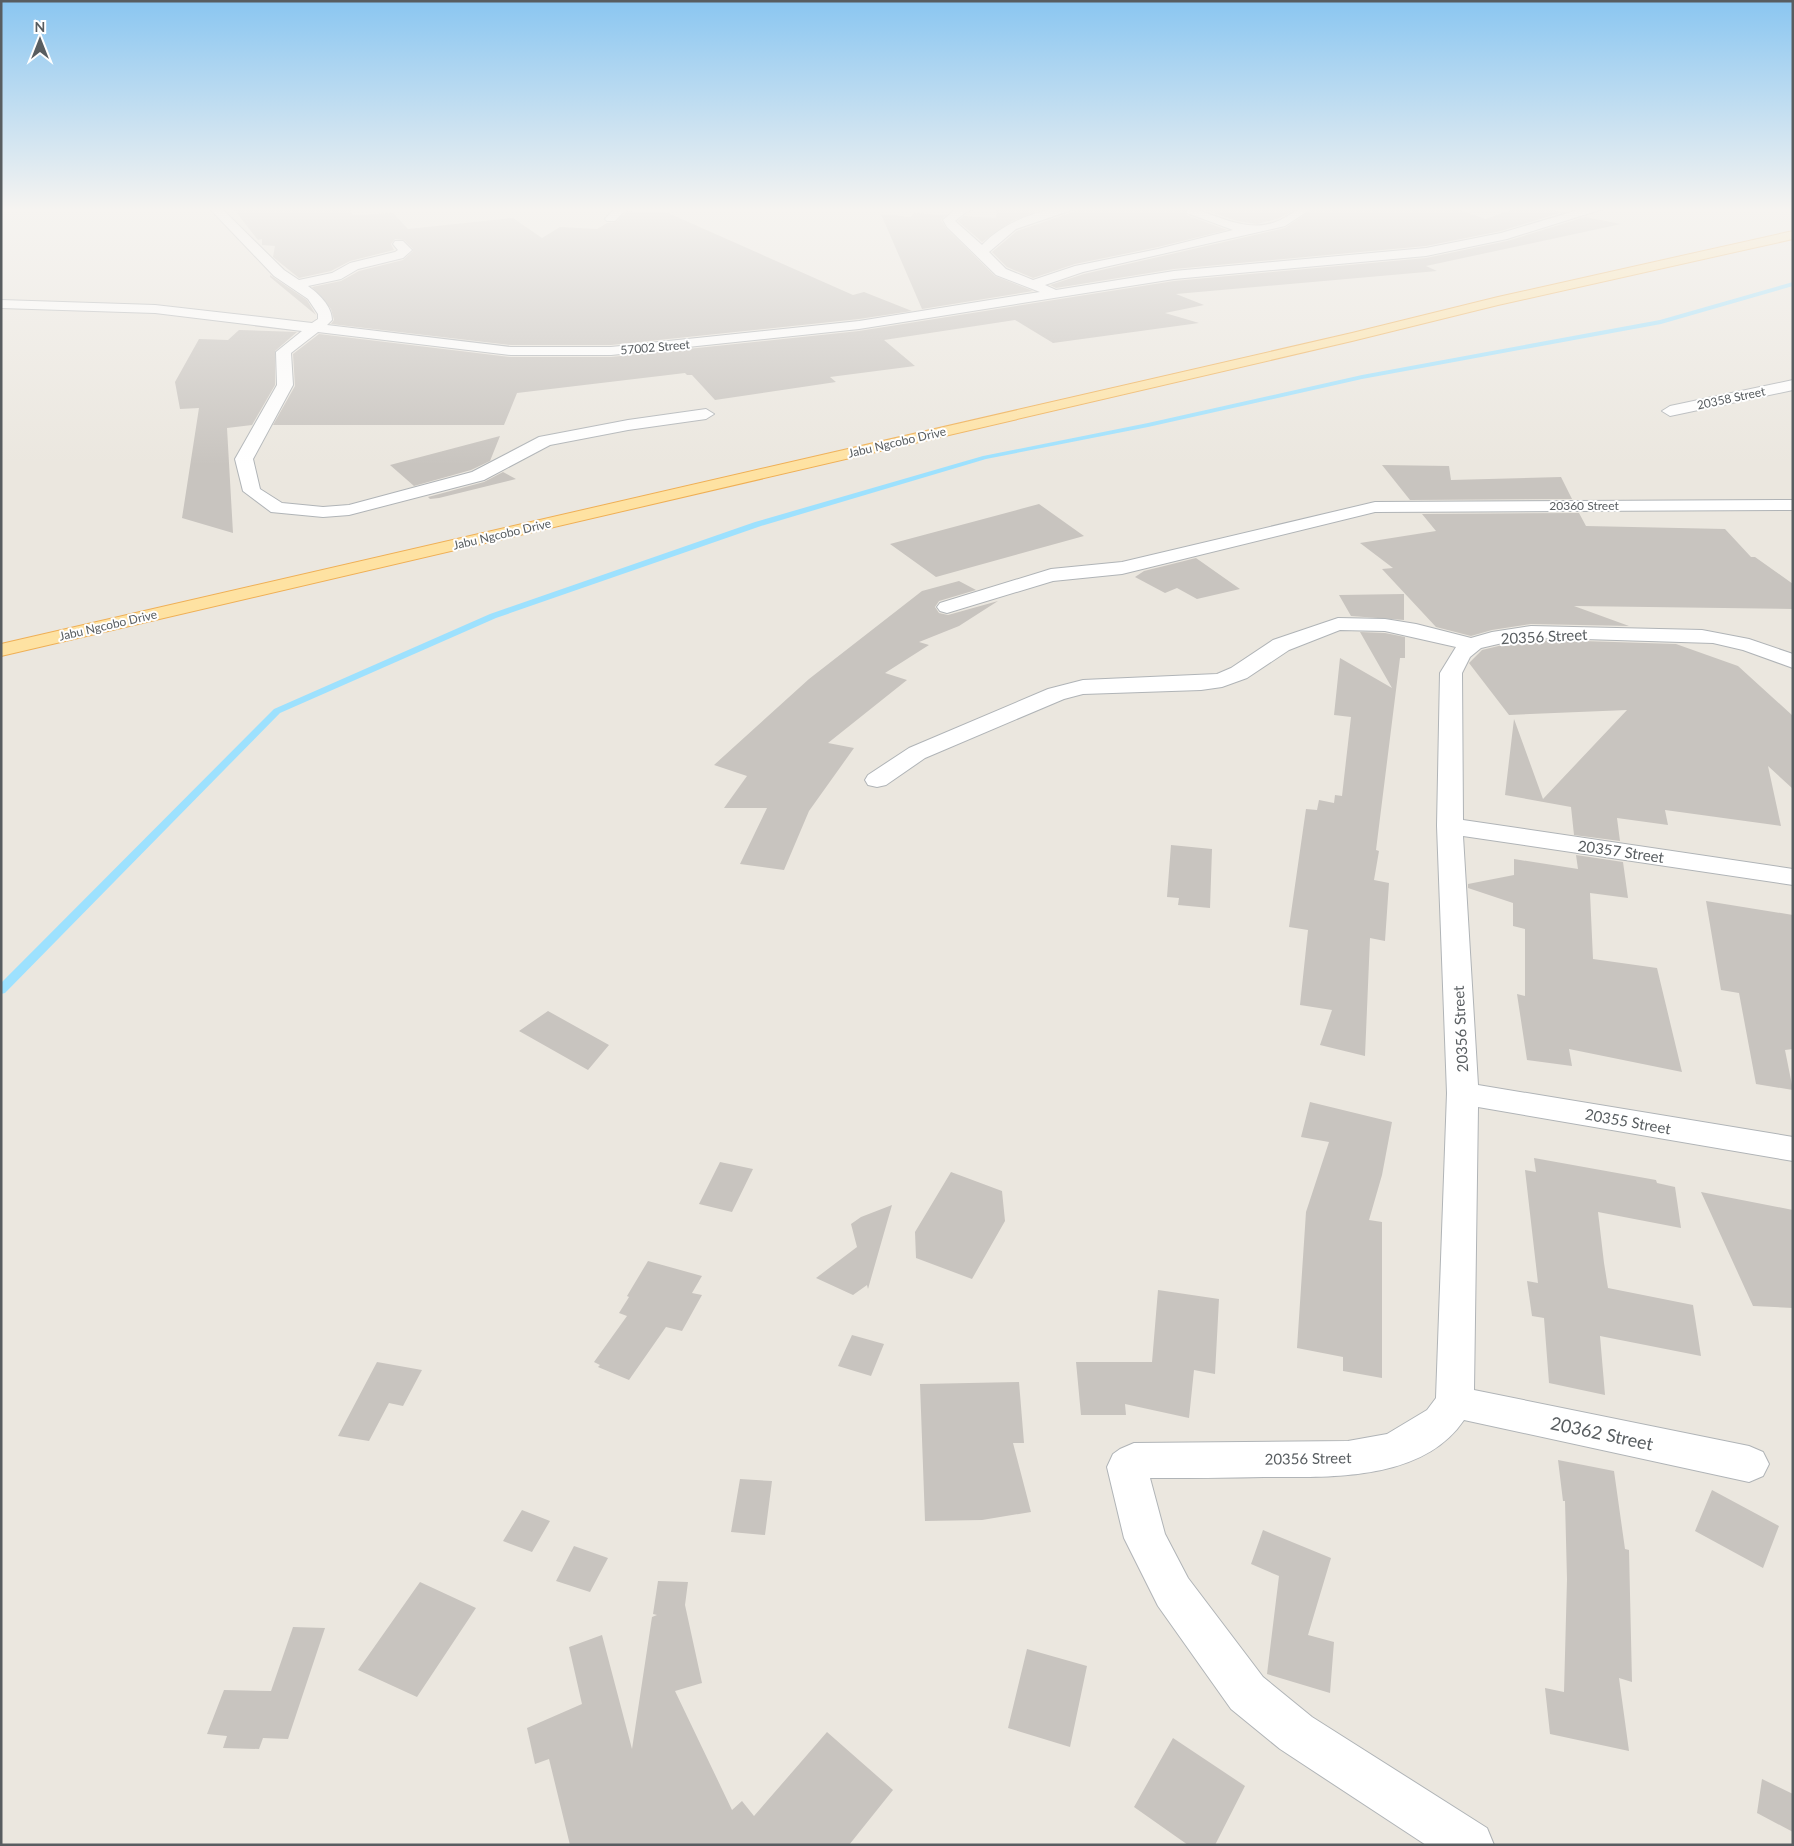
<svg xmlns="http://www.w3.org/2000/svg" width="1794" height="1846" font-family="Lato,sans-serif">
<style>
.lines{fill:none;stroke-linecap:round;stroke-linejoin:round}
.stream{fill:#9de1fe;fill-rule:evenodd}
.building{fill:#c8c4bf}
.minor-casing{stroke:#b0b4b7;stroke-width:2}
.major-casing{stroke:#efaf55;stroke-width:2}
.minor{fill:#fff;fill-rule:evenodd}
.major{fill:#fee2a2;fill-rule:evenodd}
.labels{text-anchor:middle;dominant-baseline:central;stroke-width:4;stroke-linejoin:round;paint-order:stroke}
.far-street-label{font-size:12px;fill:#585d60;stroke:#fff}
.street-label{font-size:15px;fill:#585d60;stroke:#fff}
.near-street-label{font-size:18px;fill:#585d60;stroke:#fff}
</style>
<rect width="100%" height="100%" fill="#ebe7df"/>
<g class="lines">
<!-- stream -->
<path class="stream" d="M1793,282V286L1661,324L1362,379L1148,427L986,459L761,526L496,618L280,713L5,993L1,994V983L274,709L490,614L755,522L983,456L1148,423L1362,375L1660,320Z"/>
</g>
<!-- building -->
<path class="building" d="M232,207H351L352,215L393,213L408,229L513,218L542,238L560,227L597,229L607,223L616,222L627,211L668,213L853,295L864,292L912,311L859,319L611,345H511L331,324L334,320L331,309L312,287L341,281L359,271L403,260L413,251V249L404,240L395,239L391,244L394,250L350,261L331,271L299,278L273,257L275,246L262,245V239L258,240Z
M997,207H1057L1037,211L1012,221L982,242L958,221L964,216L996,218Z
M1079,207H1301L1277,219L1257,224L1237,221L1196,207H1187L1186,215L1227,230L1158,247L1075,264L1033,278L1007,267L992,252L1017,231L1076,211Z
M1316,207H1452L1485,219L1520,207H1534L1563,212L1501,231L1426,246L1174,269L1056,288L1050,285L1084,274L1285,228Z
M914,213L946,215L941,220L946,228L995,276L1033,291L922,309L881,214L911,217Z
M1585,217L1621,224L1426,266L1437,271L1176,294L1204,305L1165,313L1199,323L1053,343L1015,320L884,340L915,366L830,377L836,382L715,400L692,375H687L685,373L517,393L504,425H273L295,386L293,354L319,334L511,357H611L859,331L1174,281L1426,258L1507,241Z
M270,275L307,300L316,315L270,277Z
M239,330L297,332L275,351V385L252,425L227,428L233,533L182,518L199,408L180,409L175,382L199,339L228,340Z
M500,436L490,461L471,470L414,486L390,465Z
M1382,465L1449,466L1451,480L1561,477L1572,499L1410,500Z
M503,472L516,479L439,498L430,499L428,497L484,482Z
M1039,504L1084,536L936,577L890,544Z
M1579,513L1586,526L1725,529L1751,557H1755L1793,584V609L1574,606L1629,626L1531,624L1492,630L1471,636L1436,627L1382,569L1393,568L1360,543L1436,531L1422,514Z
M1196,558L1240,589L1197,599L1177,588L1165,593L1135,577L1144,571Z
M959,581L976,590L939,601L935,607L939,613L948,615L998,601L959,626L919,642L929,645L885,673L907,680L828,743L854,748L809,811L784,870L740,864L767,808H724L747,776L714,765L809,679L922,591Z
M1404,594V620L1351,616L1339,595Z
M1360,632L1385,633L1405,637V658H1400L1376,850L1379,851L1374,880L1389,883L1385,941L1370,938L1365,1056L1320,1045L1332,1010L1300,1005L1308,930L1289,927L1306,809L1317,810L1319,800L1334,803L1335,795L1342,796L1351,717L1334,715L1340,658L1392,688Z
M1552,640L1676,644L1738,666L1793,716V789L1768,766L1781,826L1665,810L1668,825L1617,818L1620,841L1574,835L1571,807L1505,795L1514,719L1543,799L1627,710L1509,715L1469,663L1482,650L1511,643Z
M1171,845L1212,849L1210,908L1178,905L1179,898L1167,897Z
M1576,855L1623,862L1628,898L1590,893L1593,959L1657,968L1682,1072L1569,1049L1572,1066L1527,1060L1517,994L1525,996V929L1513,926V903L1468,888V884L1514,875V859L1578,869Z
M1706,901L1793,915V1049L1785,1050L1793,1090L1756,1084L1739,993L1721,990Z
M548,1011L609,1045L588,1070L519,1031Z
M1310,1102L1392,1122L1382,1175L1369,1220L1382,1222V1378L1343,1371V1357L1297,1348L1306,1212L1329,1142L1301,1137Z
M1534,1158L1656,1180L1657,1183L1675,1187L1681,1228L1598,1212L1604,1263L1608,1288L1693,1305L1701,1356L1600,1336L1605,1395L1549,1383L1544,1318L1532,1316L1527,1281L1538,1283L1525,1170L1536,1172Z
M720,1162L753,1169L732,1212L699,1204Z
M951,1172L1002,1191L1005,1221L972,1279L916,1258L915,1232Z
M1701,1192L1793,1210V1308L1753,1306Z
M892,1205L868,1289L867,1285L853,1295L816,1278L857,1247L851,1224L861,1217Z
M648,1261L702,1276L692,1293L702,1295L682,1331L666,1327L629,1380L598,1367L600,1365L594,1362L627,1316L619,1313L629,1297L627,1296Z
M1158,1290L1219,1299L1215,1374L1194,1370L1189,1418L1125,1404L1126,1415H1081L1076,1362H1152Z
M852,1335L884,1344L871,1376L838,1366Z
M377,1362L422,1370L403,1406L389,1403L369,1441L338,1436Z
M1019,1382L1024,1443H1013L1031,1512L982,1520L925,1521L920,1384Z
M1558,1460L1614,1471L1625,1549L1629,1550L1632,1682L1619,1678L1629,1751L1550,1734L1545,1688L1564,1692L1567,1579L1565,1501H1563Z
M740,1479L772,1481L765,1535L731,1532Z
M1712,1490L1779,1526L1763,1568L1695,1531Z
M522,1510L550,1521L532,1552L503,1541Z
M1263,1530L1331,1558L1308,1635L1334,1642L1330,1693L1267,1674L1279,1576L1251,1564Z
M574,1546L608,1558L590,1592L556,1581Z
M658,1581L688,1582L685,1605L702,1683L675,1691L732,1810L742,1801L754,1816L827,1732L893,1790L849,1845H570L549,1759L535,1764L527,1728L582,1704L569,1647L602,1635L632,1749L652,1617L657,1615L653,1614Z
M420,1582L476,1608L417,1697L358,1670Z
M293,1627L325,1628L288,1739L263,1738L259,1749L223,1748L227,1736L207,1734L224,1690L271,1691Z
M1027,1649L1087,1666L1070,1747L1008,1728Z
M1173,1738L1245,1786L1215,1845H1188L1134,1807Z
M1762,1779L1793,1794V1832L1757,1813Z"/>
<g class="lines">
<!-- minor casing -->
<g class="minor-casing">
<path id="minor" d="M208,207H220L284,270L299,280L332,273L350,263L395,252L398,250L393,244L395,241H403L412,250L403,258L358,269L341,279L308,286C318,293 332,306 332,320L327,325L511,347H611L859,321L1040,292L996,275L947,227L943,220L958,207H977L966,212L955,221L982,245C1005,221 1043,207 1077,207L1075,209L1016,229L989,252L1006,269L1033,280L1075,266L1158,249L1233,230L1187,213V209H1195C1222,218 1250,233 1278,221C1292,215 1298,206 1314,207L1285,226L1083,272L1045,285L1056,290L1174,271L1426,248L1501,233L1588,207H1605L1603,209L1507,239L1426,256L1174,279L859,329L611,355H511L318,332L291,353L293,385L253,459L260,489L282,503L323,507L349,505L472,472L539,437L628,420L706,409L714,414L706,419L628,430L550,445L484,480L349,515L323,517L271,512L243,491L235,459L277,385L276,352L302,331L155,313L1,308V300L155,305L312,323L318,319V314L308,299L274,276Z
M616,207H628L615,221H607L605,219Z
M1793,380V390L1670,416L1662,411L1670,406Z
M1793,500V510L1375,512L1122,574L1053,581L947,613L940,611L937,607L940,603L1051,569L1122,562L1375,502Z
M1338,618L1385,619L1416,624L1471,638L1492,632L1531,626L1702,630L1749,639L1793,654V668L1743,650L1713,643L1552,638L1511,641L1481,648L1470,657L1462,673L1463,820L1793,869V885L1463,836L1478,1085L1793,1137V1161L1478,1107L1474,1390L1749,1446L1763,1452L1769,1464L1763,1476L1749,1482L1464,1420C1422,1482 1329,1477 1264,1477C1226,1478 1188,1478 1150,1478L1165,1534L1188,1578L1263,1677L1312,1717L1487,1828L1494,1845H1426L1280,1749L1231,1709L1158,1606L1124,1538L1107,1467L1113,1454L1120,1449L1134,1443L1348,1441L1387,1434L1427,1410L1436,1398L1447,1093L1437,826L1440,673L1456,647L1385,631L1340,630L1289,650L1247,678L1222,687L1201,690L1083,694L1064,699L925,758L886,785L877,787L868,785L865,780L868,775L909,748L1048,689L1083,680L1217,674L1231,668L1273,640Z"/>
</g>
<!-- major casing -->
<g class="major-casing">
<path id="major" d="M1793,231V239L1498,305L1352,341L1,656V644L1352,333L1498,297Z"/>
</g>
<!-- minor -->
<use href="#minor" class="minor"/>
<!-- major -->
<use href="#major" class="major"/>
</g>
<!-- sky -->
<linearGradient id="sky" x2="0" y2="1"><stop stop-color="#8ac6f1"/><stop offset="0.45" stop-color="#f6f4f1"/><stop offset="1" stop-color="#f6f4f1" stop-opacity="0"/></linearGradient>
<rect width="1794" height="465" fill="url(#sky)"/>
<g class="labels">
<!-- far-street labels -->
<g class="far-street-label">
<text transform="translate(655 347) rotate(-5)">57002 Street</text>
<text transform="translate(1731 398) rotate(-12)">20358 Street</text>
<text transform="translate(897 442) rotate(-13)">Jabu Ngcobo Drive</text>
<text x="1584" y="505">20360 Street</text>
<text transform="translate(502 534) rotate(-13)">Jabu Ngcobo Drive</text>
<text transform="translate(108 625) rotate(-13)">Jabu Ngcobo Drive</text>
</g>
<!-- street labels -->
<g class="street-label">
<text transform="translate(1544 636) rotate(-3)">20356 Street</text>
<text transform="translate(1621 851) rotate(8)">20357 Street</text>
<text transform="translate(1460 1029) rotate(-93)">20356 Street</text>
<text transform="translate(1628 1121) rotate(10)">20355 Street</text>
<text transform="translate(1308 1458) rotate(-1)">20356 Street</text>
</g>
<!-- near-street labels -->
<g class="near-street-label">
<text transform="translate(1602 1433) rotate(12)">20362 Street</text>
</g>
</g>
<!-- border -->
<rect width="1794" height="1846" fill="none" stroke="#585d60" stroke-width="5"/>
<!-- north arrow -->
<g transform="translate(40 40)" stroke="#ffffff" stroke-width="4" paint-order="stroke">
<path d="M0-4L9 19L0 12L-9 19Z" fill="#585d60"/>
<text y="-8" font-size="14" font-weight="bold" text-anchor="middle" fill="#585d60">N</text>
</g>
</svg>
